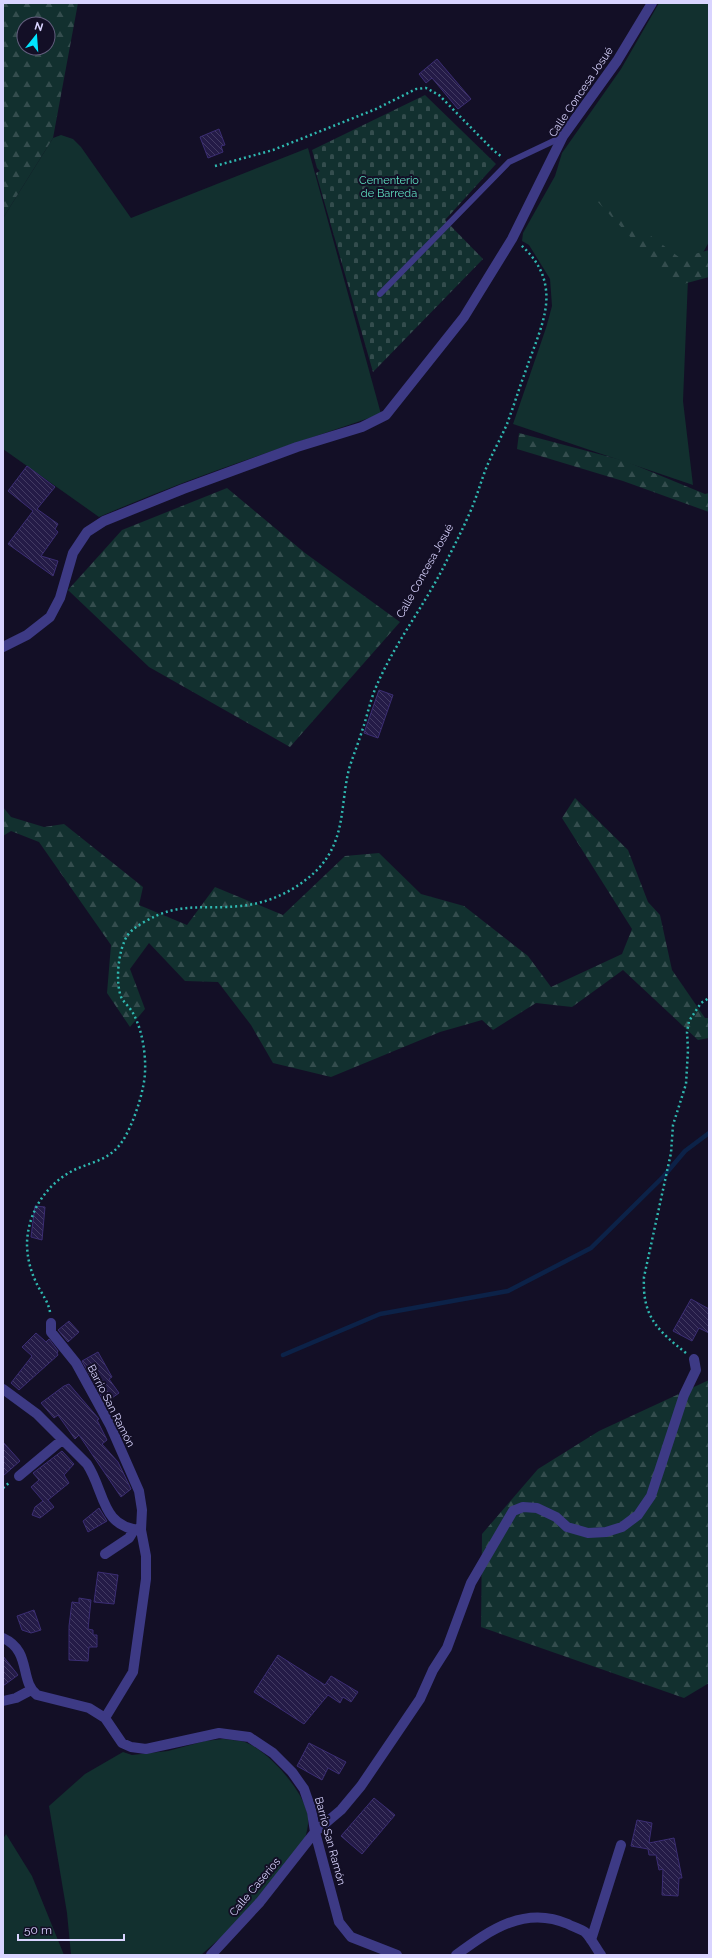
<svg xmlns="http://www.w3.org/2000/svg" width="712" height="1958" font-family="Raleway,sans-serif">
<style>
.green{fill:#12302f}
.forest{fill:url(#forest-firs);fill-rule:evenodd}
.cemetery{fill:url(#cemetery-stones)}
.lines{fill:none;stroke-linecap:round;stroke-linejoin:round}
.stream{stroke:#0c2248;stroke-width:4.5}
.building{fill:url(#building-back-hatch);stroke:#3b2d73}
.path{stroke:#2fb8b0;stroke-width:2.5;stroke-dasharray:2 3;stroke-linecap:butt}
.service{stroke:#3d3a85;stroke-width:6}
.minor{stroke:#3d3a85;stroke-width:10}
.labels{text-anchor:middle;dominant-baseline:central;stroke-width:4;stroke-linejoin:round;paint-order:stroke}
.street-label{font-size:11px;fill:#d9d4ff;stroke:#130f26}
.park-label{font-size:11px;fill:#5fe0c0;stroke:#130f26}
</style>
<defs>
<pattern id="forest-firs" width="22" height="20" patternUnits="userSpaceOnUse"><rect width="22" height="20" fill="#12302f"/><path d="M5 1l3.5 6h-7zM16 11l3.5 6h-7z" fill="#344d4e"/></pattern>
<pattern id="cemetery-stones" width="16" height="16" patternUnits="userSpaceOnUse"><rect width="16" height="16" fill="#12302f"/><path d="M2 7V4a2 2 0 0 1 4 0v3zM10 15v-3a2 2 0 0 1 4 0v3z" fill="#344d4e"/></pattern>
<pattern id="building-back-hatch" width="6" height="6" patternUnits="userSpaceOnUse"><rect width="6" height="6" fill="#241b47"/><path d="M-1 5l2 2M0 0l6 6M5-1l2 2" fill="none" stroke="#433b63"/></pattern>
</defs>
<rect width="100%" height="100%" fill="#130f26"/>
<!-- green -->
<path class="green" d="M659,3H709V242L688,279L683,401L693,485L513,424L546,328L552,306L550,279L529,245L522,241L523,233L555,176L562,153L621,69Z
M61,135L73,139L81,147L131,218L308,148L381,414C287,446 191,477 99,517L3,449V218L53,138Z
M223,1739C230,1740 238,1740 245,1742C268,1751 301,1788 307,1812C310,1821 307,1830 305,1839L236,1924L201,1955H71L67,1913L49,1806L85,1774L123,1752L132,1755L168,1751L205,1741Z
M6,1834L32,1876L64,1955H3V1839Z"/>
<!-- forest -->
<path class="forest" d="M3,3H78L53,138L3,218ZM24,24H48V48H24Z
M597,201L606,202L680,258L709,250V277L676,286Z
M519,433L625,461L705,494L709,493V512L623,481L517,449Z
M227,488L305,553L400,622L290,747L149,667L68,590L122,530Z
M575,798L628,850L648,902L660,915L672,970L705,1018H709V1038L698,1040L623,970L572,1007L536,1003L493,1030L482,1020L440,1032L331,1077L273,1063L251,1025L218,982L185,981L149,943L130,969L145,1009L130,1027L107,993L111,945L39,842L11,831L3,836V807L11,817L44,827L64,824L143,887L139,905L187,925L215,887L283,915L345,856L379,853L421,894L464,906L528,956L551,987L622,954L632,929L562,818Z
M709,1380V1683L684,1698L481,1627L482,1534L538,1469L599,1431Z"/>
<!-- cemetery -->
<path class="cemetery" d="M425,95L496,164L445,220L483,259L373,372L316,173L320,171L317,168L312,150Z"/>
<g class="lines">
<!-- stream -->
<path class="stream" d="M283,1355L380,1314L508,1291L591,1248L663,1177L685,1151L709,1133"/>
</g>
<!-- building -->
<path class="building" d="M437,59L471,99L458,109L432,78L426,83L419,74Z
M219,129L225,145L221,146L223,152L208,158L200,137Z
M27,466L55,487L37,509L58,524L55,529L58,532L41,556L58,561L53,576L8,544L33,511L8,491Z
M379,690L393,695L378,738L364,733Z
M35,1206L45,1207L42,1240L31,1237Z
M691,1299L709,1309V1333L699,1328L692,1341L673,1331Z
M69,1321L79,1332L68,1342L58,1330Z
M36,1333L46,1342L49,1339L58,1351L57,1353L58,1355L19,1390L11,1383L32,1356L22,1347Z
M98,1352L112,1377L109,1379L119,1393L105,1403L82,1361Z
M69,1384L99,1419L97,1420L107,1440L102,1444L118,1462L131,1489L121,1497L79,1435L75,1439L58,1415L54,1418L41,1403L64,1386Z
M3,1442L20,1461L3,1476Z
M62,1451L74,1464L64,1475L69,1483L48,1500L54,1507L40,1518L32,1515L35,1507L43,1501L31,1487L39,1480L33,1473Z
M99,1508L107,1521L88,1532L83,1521Z
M98,1572L118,1575L114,1604L94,1602Z
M79,1598L91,1600L88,1629L93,1630V1635H97V1647H89L88,1661L69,1660V1626L72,1602L79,1603Z
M34,1610L41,1630L31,1633L22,1630L17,1616Z
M278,1655L325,1685L331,1676L358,1692L351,1702L343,1697L340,1703L328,1695L304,1724L254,1692Z
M3,1656L18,1675L3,1686Z
M309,1743L346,1762L339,1774L328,1768L322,1780L297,1766Z
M374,1798L395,1815L362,1854L341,1836Z
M637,1820L652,1823L649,1843L674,1838L682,1878H679L678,1896L662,1895L663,1869L659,1870L656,1855H649L648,1849L631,1846Z"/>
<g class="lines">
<!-- path -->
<path class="path" d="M215,166L273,150L376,109L416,89L426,88L439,95L493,150L502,157
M50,1312C48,1300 40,1292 36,1282C30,1270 27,1256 27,1243C28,1211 47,1183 76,1169C90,1163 106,1160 117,1148C129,1136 140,1103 143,1087C148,1066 144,1034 134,1015C131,1009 126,1004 122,999C115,985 118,954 125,940C128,932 136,927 144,922C180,901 203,910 241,906C270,903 297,890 318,869C346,839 340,806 349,769C353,756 358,744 362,731C367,717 370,701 376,687C394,645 421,610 442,570C452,550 462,531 471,510C477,496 481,481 487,466C493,452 501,438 507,424C514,405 520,386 527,367C535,343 549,315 546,290C544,271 534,257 521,245
M686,1353C657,1330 642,1316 644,1277L671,1153L673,1125L686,1084L688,1050L687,1032L689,1021L701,1003L709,998
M3,1488L10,1482"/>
<!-- service -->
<path class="service" d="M380,294L509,162L562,137"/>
<!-- minor -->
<path class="minor" d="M3,647L27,635L50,617L60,598L73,553L87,532L104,521L183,489L297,447L362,427L386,415L464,317L512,239L563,136L617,61L652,3
M51,1323V1332L76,1363L110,1425L139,1491L142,1510L141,1530L146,1556V1579L133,1672L105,1718
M3,1389L37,1414L87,1464C105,1491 101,1528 141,1530
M19,1476L62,1440
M105,1554L129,1538L134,1530
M3,1638C32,1651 19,1681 37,1695L89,1708L105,1718L122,1743L131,1747L146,1749L219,1733L249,1737L273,1753L292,1772L304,1789L312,1812L315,1832L339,1922L351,1937L397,1955
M3,1701L16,1698L31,1690
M591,1940L621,1845
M211,1955L260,1902L315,1832L341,1810L361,1786L420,1699L433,1670L447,1648L471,1583L513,1511L523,1507L537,1508L556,1517L567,1527L588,1533L606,1532L622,1527L638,1515L651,1496L684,1395L696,1370L694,1359
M456,1955C490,1930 525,1905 568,1924C573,1927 581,1929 585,1932C591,1938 596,1948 601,1955"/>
</g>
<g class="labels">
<!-- street labels -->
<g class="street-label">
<text transform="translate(581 92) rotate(-56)">Calle Concesa Josué</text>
<text transform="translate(425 571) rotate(-61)">Calle Concesa Josué</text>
<text transform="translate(111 1406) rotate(63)">Barrio San Ramón</text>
<text transform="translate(330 1841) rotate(75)">Barrio San Ramón</text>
<text transform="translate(255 1887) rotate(-50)">Calle Caserios</text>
</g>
<!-- park labels -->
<g class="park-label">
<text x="389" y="180">Cementerio<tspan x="389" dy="13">de Barreda</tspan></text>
</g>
</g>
<!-- border -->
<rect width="712" height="1958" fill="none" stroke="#d9d4ff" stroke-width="8"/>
<!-- north arrow -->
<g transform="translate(36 36) rotate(17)"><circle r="19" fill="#130f26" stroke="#625e7d"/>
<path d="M0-3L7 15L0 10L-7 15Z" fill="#00e5ff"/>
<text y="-6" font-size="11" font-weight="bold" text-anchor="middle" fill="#d9d4ff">N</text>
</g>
<!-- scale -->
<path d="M18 1934v6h106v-6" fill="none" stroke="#d9d4ff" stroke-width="2"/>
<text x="24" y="1934" font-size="12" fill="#d9d4ff" stroke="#130f26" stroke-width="3" paint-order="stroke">50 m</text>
</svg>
